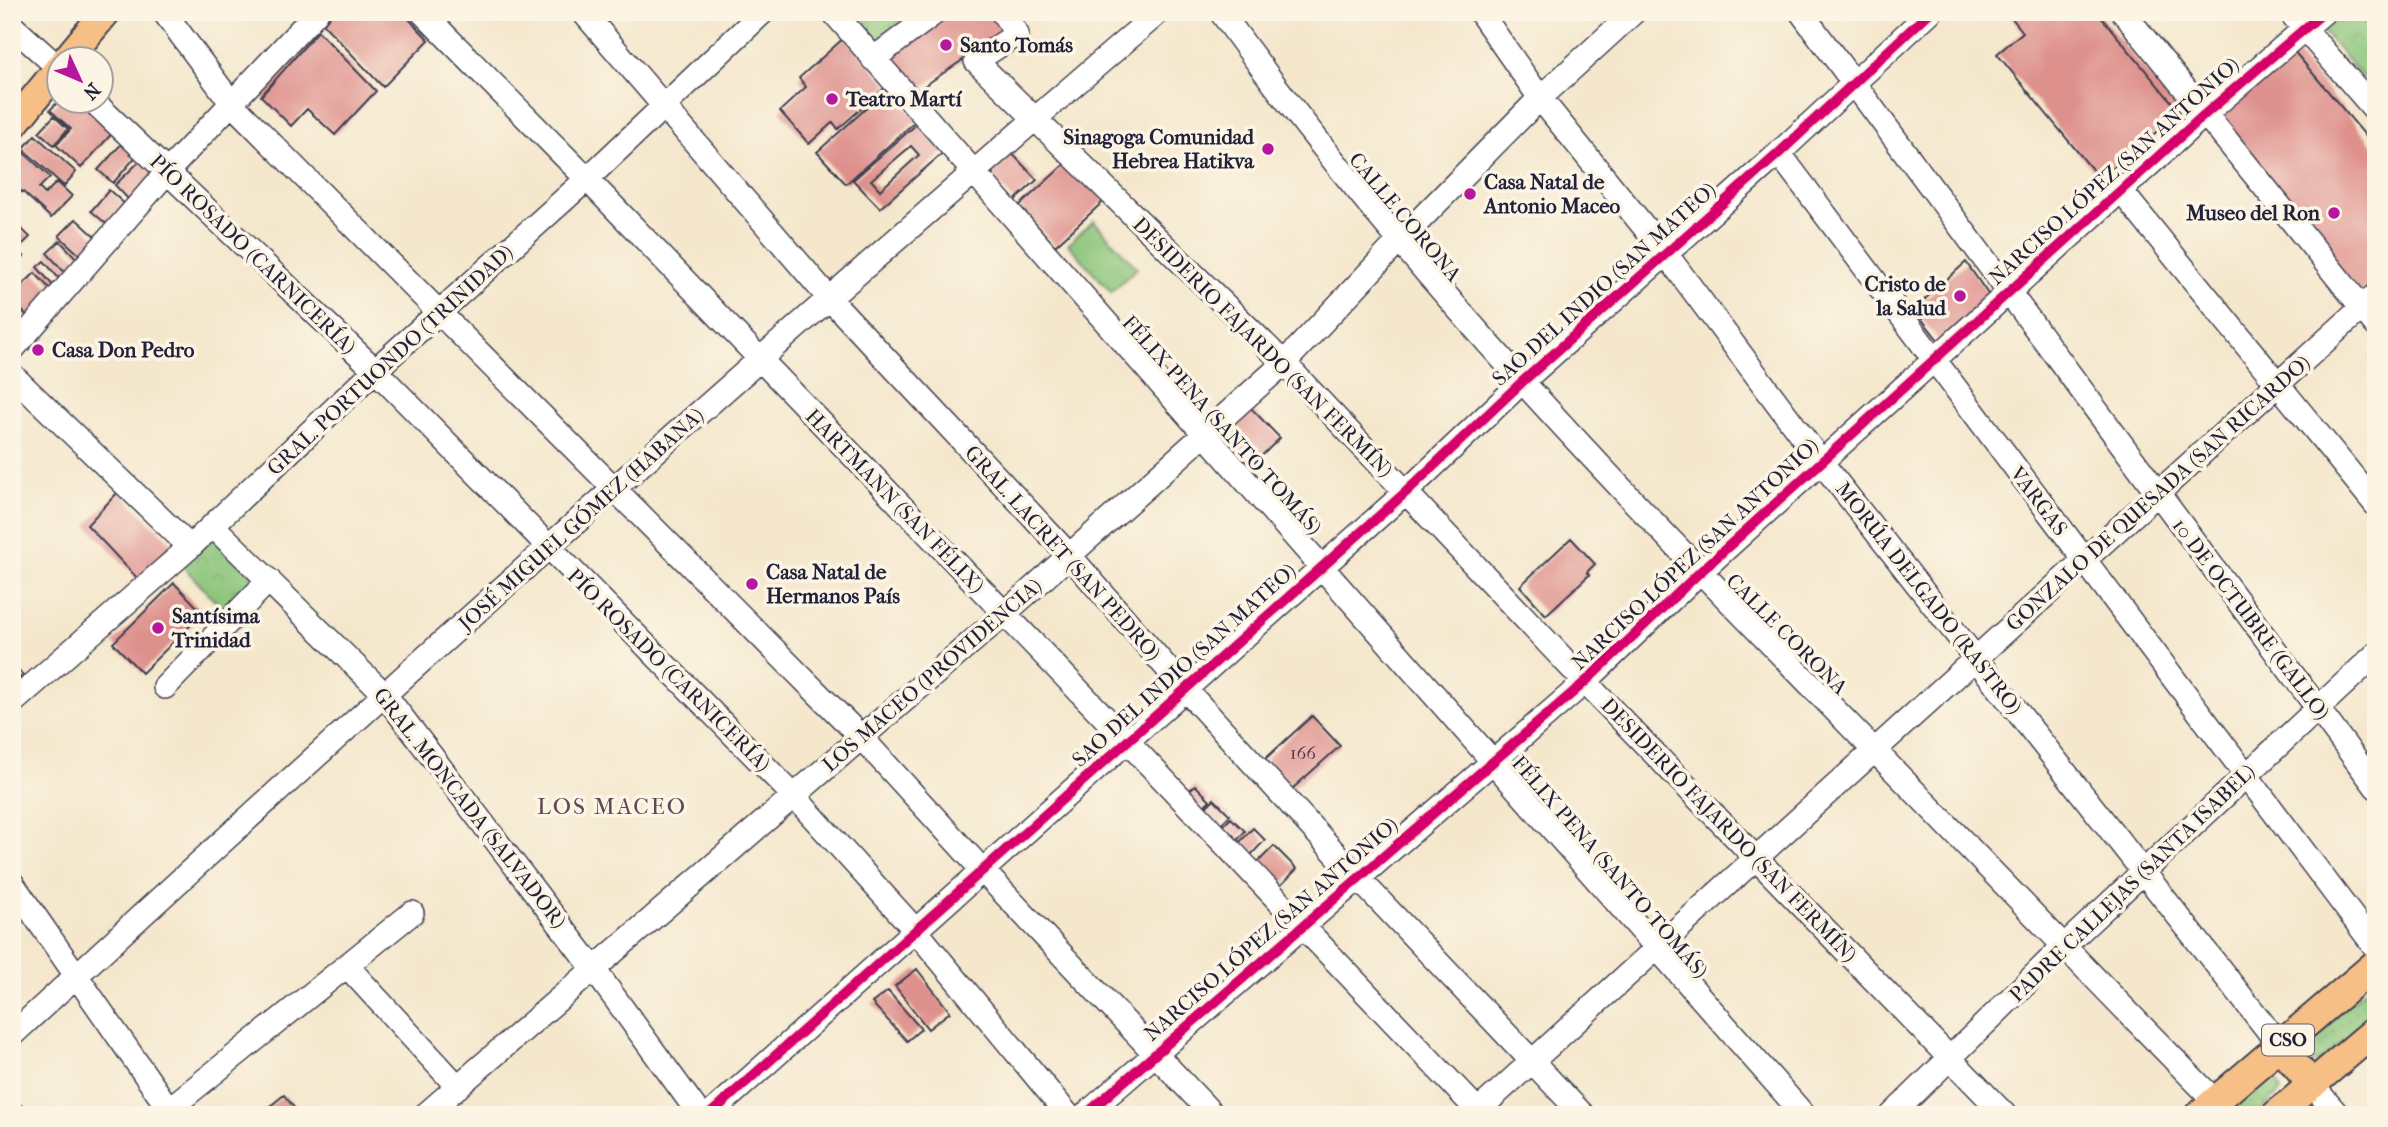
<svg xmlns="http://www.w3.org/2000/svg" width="2388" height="1127" font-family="'IM FELL French Canon',serif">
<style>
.grass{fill:url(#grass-dots);stroke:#56735a;stroke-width:2}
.park{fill:url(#park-crowns);stroke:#56735a;stroke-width:2}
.pitch{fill:#8ac479;stroke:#56735a;stroke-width:2}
.building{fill:#de908c;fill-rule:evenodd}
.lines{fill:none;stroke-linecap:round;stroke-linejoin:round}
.minor-casing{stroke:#424051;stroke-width:26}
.major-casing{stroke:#424051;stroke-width:32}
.minor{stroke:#fff;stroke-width:23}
.major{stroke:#f5bf86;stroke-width:28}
.cycleway-casing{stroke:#fcf5e5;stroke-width:15}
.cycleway{stroke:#d6006c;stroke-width:10}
.poi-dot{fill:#b5179e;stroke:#fcf5e5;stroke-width:2.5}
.labels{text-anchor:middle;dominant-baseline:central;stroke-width:7;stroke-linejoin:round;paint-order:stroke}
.number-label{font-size:18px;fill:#513e4f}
.shield{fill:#fcf5e5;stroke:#63616e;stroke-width:2}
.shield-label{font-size:19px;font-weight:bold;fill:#22223b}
.poi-label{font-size:21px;font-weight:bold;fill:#22223b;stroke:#fcf5e5;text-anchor:start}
.street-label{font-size:21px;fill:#22223b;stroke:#fcf5e5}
.neighbourhood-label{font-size:23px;letter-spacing:2px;fill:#644857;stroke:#fcf5e5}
</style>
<defs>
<pattern id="grass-dots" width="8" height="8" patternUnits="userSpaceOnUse" patternTransform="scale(1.75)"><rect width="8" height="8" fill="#8ac479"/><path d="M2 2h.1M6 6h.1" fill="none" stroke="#77a86a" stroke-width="1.8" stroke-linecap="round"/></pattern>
<pattern id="park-crowns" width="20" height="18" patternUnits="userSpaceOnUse" patternTransform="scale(1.75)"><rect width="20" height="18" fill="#8ac479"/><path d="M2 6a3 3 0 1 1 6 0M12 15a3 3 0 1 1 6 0" fill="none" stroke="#77a86a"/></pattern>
</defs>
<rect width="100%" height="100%" fill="#fcf5e5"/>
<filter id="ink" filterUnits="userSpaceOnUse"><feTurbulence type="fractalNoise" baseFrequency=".0143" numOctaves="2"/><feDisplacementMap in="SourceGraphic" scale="14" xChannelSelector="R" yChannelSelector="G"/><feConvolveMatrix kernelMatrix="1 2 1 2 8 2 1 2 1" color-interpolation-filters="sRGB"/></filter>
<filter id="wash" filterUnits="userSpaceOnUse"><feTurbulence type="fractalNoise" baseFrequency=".00686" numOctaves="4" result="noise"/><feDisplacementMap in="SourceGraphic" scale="28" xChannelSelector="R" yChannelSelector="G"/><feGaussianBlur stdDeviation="1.57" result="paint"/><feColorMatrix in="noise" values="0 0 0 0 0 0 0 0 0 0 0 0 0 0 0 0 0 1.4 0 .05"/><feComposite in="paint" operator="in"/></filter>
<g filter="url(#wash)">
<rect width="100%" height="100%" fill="#f4e7cc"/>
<!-- grass -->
<path class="grass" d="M2376,980V1014L2319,1062L2310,1063L2300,1051L2301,1046Z
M2265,1076L2277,1080L2281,1091L2257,1115H2217Z"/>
<!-- park -->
<path class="park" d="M851,12H922L879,44Z
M2306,12H2361L2376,54V93Z
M214,534L258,581L225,612L182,565Z"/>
<!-- pitch -->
<path class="pitch" d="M1094,221L1137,268L1111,292L1068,244Z"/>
<g id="blocks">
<!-- building -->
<path class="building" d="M333,12H402L429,40L383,87L323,24Z
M954,12H991L1004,32L914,93L889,59Z
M2007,12H2097L2180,112L2100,179L1997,54L2023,32Z
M318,31L376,91L335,135L307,109L291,126L261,96Z
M845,37L888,85L838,129L833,122L809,144L780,111L806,87L799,78Z
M2293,50L2376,148V279L2359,293L2212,118Z
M889,88L917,120L846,184L817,152Z
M60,100L83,102L115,130L81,168L56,145L71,129L50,110Z
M54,116L68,129L54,145L39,132Z
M918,123L945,151L880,208L853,180ZM911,146L919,155L880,190L871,180Z
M35,135L76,172L64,186L23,149Z
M125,140L139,153L113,183L98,170Z
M1008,149L1037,180L1014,201L993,177L992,164Z
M22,151L50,177L39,188L45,194L57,182L72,196L51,218L22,191L12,201V161Z
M141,160L158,177L131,202L115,185Z
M1068,161L1106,199L1055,246L1019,206Z
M109,190L127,206L109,226L91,211Z
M76,219L99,240L83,258L59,236Z
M12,220L30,237L18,249L12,244Z
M60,241L81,263L68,276L47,253Z
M15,248L24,256L16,266L12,263Z
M44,261L62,282L55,288L37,267Z
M1966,262L1992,300L1942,345L1914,309Z
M35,273L54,293L28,317L12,300V295Z
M1249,406L1280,438L1249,468L1227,444L1226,429Z
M119,491L173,545L138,579L87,525Z
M1571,538L1595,564L1587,572L1589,575L1546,615L1520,586Z
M174,583L203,613L142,673L113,643Z
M12,664L23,675L12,685Z
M1312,716L1340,746L1292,789L1265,759Z
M1195,785L1210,800L1200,810L1185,795Z
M1214,799L1230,815L1218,827L1202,811Z
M1231,818L1245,831L1234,844L1219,830Z
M1253,828L1265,840L1248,858L1236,846Z
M1274,846L1297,869L1276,890L1253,867Z
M917,969L950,1012L928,1029L895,986Z
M888,991L921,1029L907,1041L872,1003Z
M284,1095L300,1115H259Z"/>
</g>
</g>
<g filter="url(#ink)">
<use href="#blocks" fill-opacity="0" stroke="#424051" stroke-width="2"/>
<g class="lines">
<!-- minor casing -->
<g class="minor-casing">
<path id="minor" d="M164,12L233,105L860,736L984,872L1213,1115
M422,12L587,179L1105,718L1482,1115
M583,12L828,297L1070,556L1186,690L1358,878L1583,1115
M833,12L1804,1115
M1002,12L1017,34L976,61L1284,363L1585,682L2005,1115
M1221,12C1414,282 1643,513 1874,750C1988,866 2100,985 2215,1101
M1480,12L1540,98L1666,254L1822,463L2281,1047
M1801,12L2376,787
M2123,12L2376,325
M2290,12L2376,111
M12,26L60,69
M873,59L936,12
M94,102L375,370L793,795L917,932L1068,1115
M1779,153L2376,948
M2121,191L2376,505
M12,350L167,172L317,12
M12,375L190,547
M213,526L385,695L593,968L700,1115
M165,687L269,580
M12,703L190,547L375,370L587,179L763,12
M12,883L173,1115
M347,966L458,1087
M12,1035C388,687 770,346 1159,12
M2312,1085L2338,1115
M169,1109L412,913
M12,1113L13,1115
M425,1115L1004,614L1284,363L1398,242L1540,98L1634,12
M709,1115L1406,492L1522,382L1779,153L1930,12
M1085,1115L1585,682L1699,573L2204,115L2324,12
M1473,1115L2376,295
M1892,1115L2063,947L2376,654"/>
</g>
<!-- major casing -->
<g class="major-casing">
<path id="major" d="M66,60L106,12
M12,126L60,67
M2281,1047L2312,1085
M2199,1115L2376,964
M2276,1115L2376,1030"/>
</g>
<!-- minor -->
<use href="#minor" class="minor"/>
<!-- major -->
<use href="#major" class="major"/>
<!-- cycleway casing -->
<g class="cycleway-casing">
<path id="cycleway" d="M709,1115L1406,492L1522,382L1779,153L1930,12
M1085,1115L1585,682L1699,573L2204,115L2324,12"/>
</g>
<!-- cycleway -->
<use href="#cycleway" class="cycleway"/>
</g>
</g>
<!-- markers -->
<g class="poi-dot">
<circle cx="946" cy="45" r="7"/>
<circle cx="832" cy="99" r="7"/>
<circle cx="1268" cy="149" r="7"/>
<circle cx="1470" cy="194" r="7"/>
<circle cx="2334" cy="213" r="7"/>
<circle cx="1960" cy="296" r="7"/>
<circle cx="38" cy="350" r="7"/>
<circle cx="752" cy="584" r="7"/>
<circle cx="158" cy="628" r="7"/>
</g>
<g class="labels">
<!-- number labels -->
<g class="number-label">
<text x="1303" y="753">166</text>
</g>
<!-- shield labels -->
<rect class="shield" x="2262" y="1024.5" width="52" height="31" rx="5"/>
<g class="shield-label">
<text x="2288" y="1040">CSO</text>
</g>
<!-- poi labels -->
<g class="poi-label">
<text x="960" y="45">Santo Tomás</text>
<text x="846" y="99">Teatro Martí</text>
<text x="1254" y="137" text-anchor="end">Sinagoga Comunidad<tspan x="1254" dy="24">Hebrea Hatikva</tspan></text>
<text x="1484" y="182">Casa Natal de<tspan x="1484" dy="24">Antonio Maceo</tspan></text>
<text x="2320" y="213" text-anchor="end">Museo del Ron</text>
<text x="1946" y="284" text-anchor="end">Cristo de<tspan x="1946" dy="24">la Salud</tspan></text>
<text x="52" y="350">Casa Don Pedro</text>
<text x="766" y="572">Casa Natal de<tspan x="766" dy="24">Hermanos País</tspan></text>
<text x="172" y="616">Santísima<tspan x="172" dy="24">Trinidad</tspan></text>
</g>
<!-- street labels -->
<g class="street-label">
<text transform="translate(2114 171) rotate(-42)">NARCISO LÓPEZ (SAN ANTONIO)</text>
<text transform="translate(1405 217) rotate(50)">CALLE CORONA</text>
<text transform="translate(253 254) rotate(44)">PÍO ROSADO (CARNICERÍA)</text>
<text transform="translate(1604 284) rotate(-42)">SAO DEL INDIO (SAN MATEO)</text>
<text transform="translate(1263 347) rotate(45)">DESIDERIO FAJARDO (SAN FERMÍN)</text>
<text transform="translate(390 360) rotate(-43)">GRAL. PORTUONDO (TRINIDAD)</text>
<text transform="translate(1222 425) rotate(48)">FÉLIX PENA (SANTO TOMÁS)</text>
<text transform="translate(2158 493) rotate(-42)">GONZALO DE QUESADA (SAN RICARDO)</text>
<text transform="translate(895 501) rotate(46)">HARTMANN (SAN FÉLIX)</text>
<text transform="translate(2039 501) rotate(53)">VARGAS</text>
<text transform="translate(581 519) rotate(-42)">JOSÉ MIGUEL GÓMEZ (HABANA)</text>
<text transform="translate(1063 553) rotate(48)">GRAL. LACRET (SAN PEDRO)</text>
<text transform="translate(1695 554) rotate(-43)">NARCISO LÓPEZ (SAN ANTONIO)</text>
<text transform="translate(1929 598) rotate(52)">MORÚA DELGADO (RASTRO)</text>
<text transform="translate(2251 619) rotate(53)">10 DE OCTUBRE (GALLO)</text>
<text transform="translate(1787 634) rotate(45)">CALLE CORONA</text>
<text transform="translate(1184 665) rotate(-42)">SAO DEL INDIO (SAN MATEO)</text>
<text transform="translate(669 670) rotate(45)">PÍO ROSADO (CARNICERÍA)</text>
<text transform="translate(932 675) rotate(-41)">LOS MACEO (PROVIDENCIA)</text>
<text transform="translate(470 808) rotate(52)">GRAL. MONCADA (SALVADOR)</text>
<text transform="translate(1729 830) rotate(46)">DESIDERIO FAJARDO (SAN FERMÍN)</text>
<text transform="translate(1610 867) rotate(49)">FÉLIX PENA (SANTO TOMÁS)</text>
<text transform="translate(2132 883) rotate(-44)">PADRE CALLEJAS (SANTA ISABEL)</text>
<text transform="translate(1271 929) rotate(-41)">NARCISO LÓPEZ (SAN ANTONIO)</text>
</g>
<!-- neighbourhood labels -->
<g class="neighbourhood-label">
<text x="612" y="806">LOS MACEO</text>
</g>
</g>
<!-- margin -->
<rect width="2388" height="1127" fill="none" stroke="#fcf5e5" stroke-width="42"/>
<!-- north arrow -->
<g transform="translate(80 80) rotate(134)"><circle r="33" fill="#fcf5e5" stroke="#a5a1a1" stroke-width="2"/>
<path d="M0-5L12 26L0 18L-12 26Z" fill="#b5179e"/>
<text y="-10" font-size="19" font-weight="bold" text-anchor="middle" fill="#22223b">N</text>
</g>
</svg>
